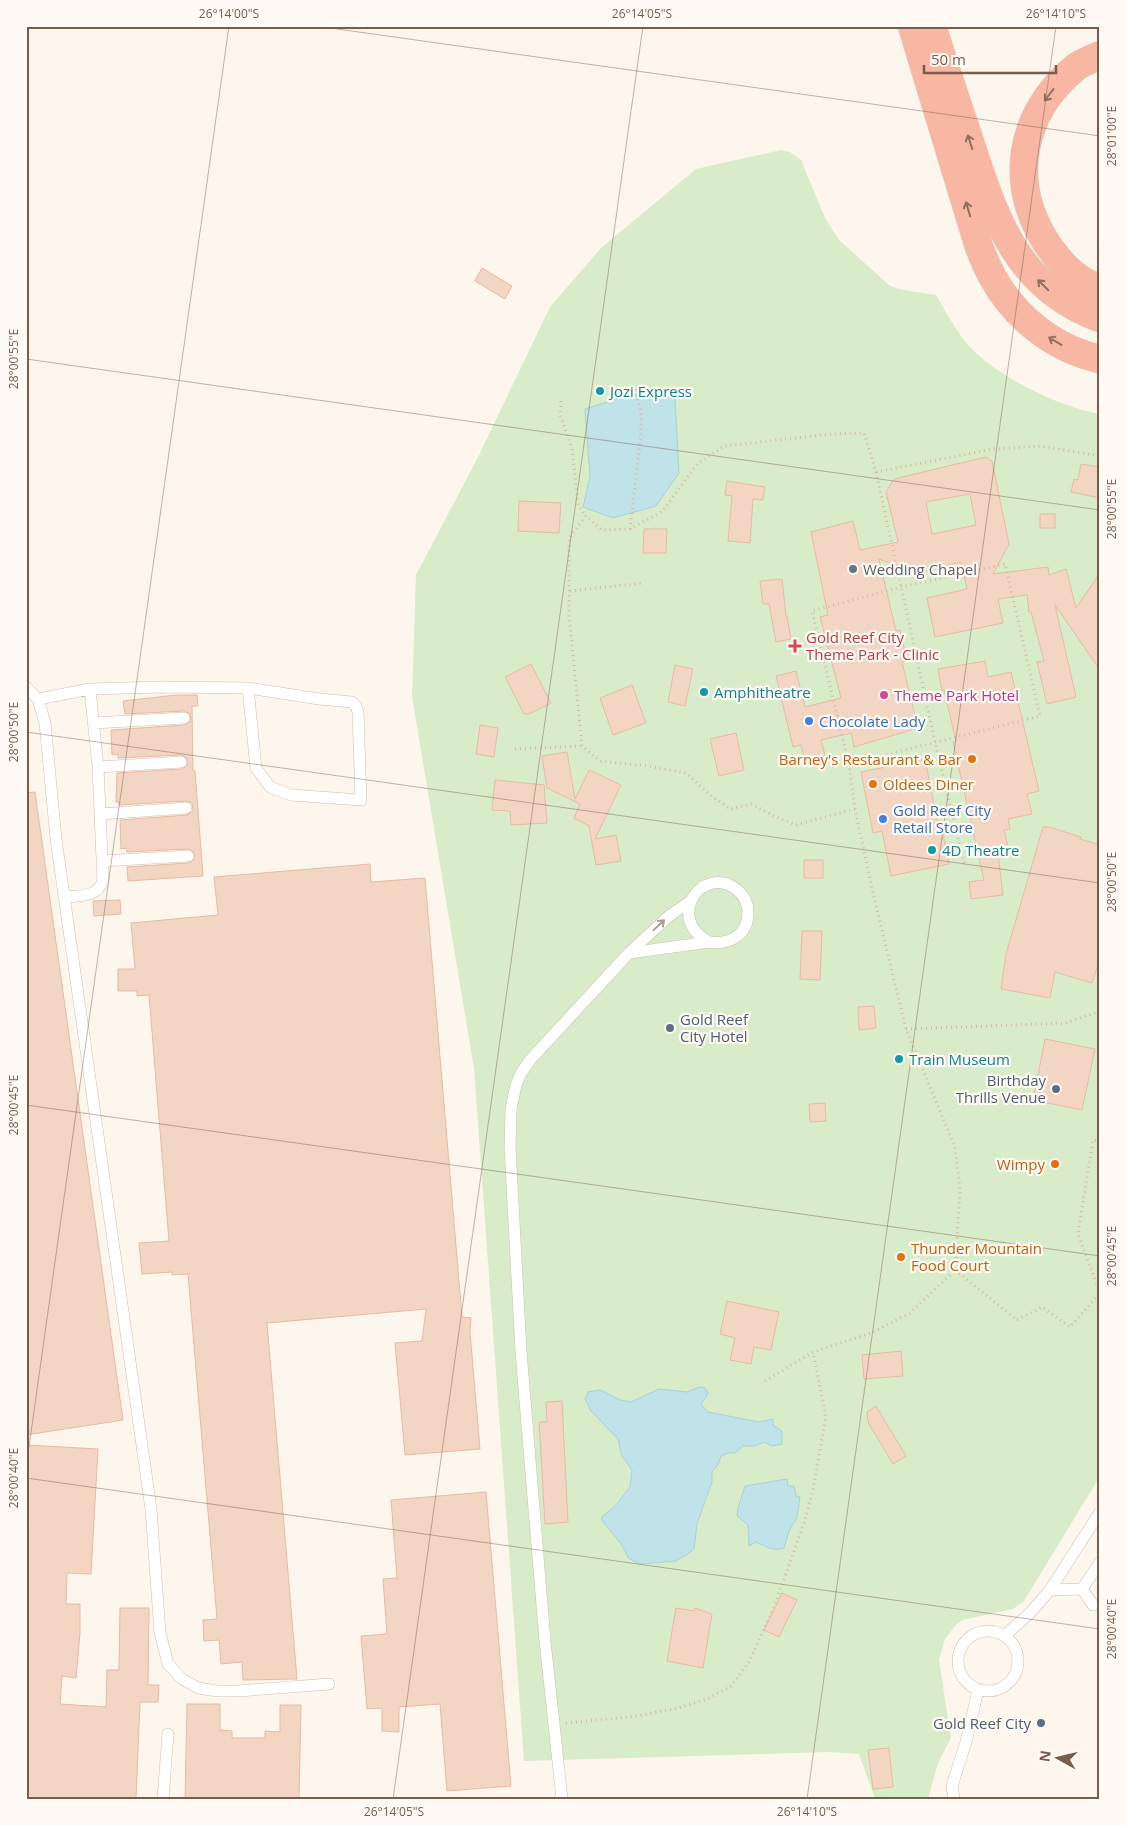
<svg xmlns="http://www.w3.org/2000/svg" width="1126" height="1825" font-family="'Open Sans',sans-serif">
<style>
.green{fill:#d8ecc9}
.water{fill:#bfe3e8;stroke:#a5d3da}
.building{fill:#f3d5c3;stroke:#e6bba3;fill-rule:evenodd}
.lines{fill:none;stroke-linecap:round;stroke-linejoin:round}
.service-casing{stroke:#d1beb0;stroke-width:12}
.motorway-casing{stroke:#dad1cd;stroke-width:29}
.path{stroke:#d9b8a5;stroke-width:3;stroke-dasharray:1 4;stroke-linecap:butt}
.service{stroke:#fff;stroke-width:11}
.motorway{stroke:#f7b7a3;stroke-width:28}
.oneway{stroke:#936e5e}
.oneway2{stroke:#af9d94}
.ticks{fill:none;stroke:#7a5c4d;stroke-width:1;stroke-opacity:0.45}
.culture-dot{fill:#0f9aa8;stroke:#fffaf3;stroke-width:2}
.worship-dot{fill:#6b7280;stroke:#fffaf3;stroke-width:2}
.health-dot{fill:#e0444e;stroke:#fffaf3;stroke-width:2}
.hotel-dot{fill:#d1479c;stroke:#fffaf3;stroke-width:2}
.shop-dot{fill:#3f7fe0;stroke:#fffaf3;stroke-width:2}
.food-dot{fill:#e8710a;stroke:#fffaf3;stroke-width:2}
.service-dot{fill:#5c6f8a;stroke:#fffaf3;stroke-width:2}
.labels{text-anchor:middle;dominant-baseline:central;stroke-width:4.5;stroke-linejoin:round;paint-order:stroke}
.culture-label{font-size:15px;fill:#0d838f;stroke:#fffaf3;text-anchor:start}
.worship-label{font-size:15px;fill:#5b616d;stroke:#fffaf3;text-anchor:start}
.health-label{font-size:15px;fill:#be3a42;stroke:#fffaf3;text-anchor:start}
.hotel-label{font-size:15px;fill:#b23c85;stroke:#fffaf3;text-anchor:start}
.shop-label{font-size:15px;fill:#366cbe;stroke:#fffaf3;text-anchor:start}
.food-label{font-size:15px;fill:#c56008;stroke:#fffaf3;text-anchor:end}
.service-label{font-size:15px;fill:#4e5e75;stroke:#fffaf3;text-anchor:end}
.neatline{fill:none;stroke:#7a5c4d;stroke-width:2}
.ticks-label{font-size:12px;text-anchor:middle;fill:#7a5c4d}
</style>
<rect width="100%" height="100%" fill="#fdf6ec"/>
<!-- green -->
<path class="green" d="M781,150L790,152L801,160L825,218L839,240L890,286L903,290L936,295C946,312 956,331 969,346C997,377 1060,407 1100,414V1476L1024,1601L1013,1609L962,1620L956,1625L945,1639L939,1660L951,1738L938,1763L928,1799H875L859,1754L828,1752L524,1761L474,1068L412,696L416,575L479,455L550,307L601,248L696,169Z"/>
<!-- water -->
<path class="water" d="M629,395L675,398L679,473L656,506L613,518L583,507L590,477L585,409Z
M700,1387L705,1388L708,1394L701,1404L708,1412L759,1422L773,1419V1425L782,1431V1444L772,1446L764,1442L755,1446H743L735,1453H728L721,1456L718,1465L712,1472V1482L697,1524L694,1549L685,1556L676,1561L640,1564L628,1558C623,1541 609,1533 601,1518L615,1506L630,1487L632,1470L622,1456L618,1439L591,1411L585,1399L588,1392L600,1390L620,1400L631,1402L659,1389L687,1392Z
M787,1479L788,1486H794L796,1496L800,1497L797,1518L789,1531L784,1548C774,1552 765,1546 756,1542L749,1546L748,1525L737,1516L738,1508L745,1486Z"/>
<!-- building -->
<path class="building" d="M482,268L512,286L505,299L475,281Z
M986,457L992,461L1009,544L993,574L1048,567L1049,575L1066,569L1076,608L1100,573V670L1055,605L1076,697L1047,704L1037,662L1044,661L1031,612H1029L1027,595L998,599L1003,623L935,637L927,598L967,589L961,562L918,573L879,559L896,631L900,630L907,661L902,662L918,728L854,747L851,733L821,740L825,755L805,760L801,745L793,747L776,676L796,671L805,707L841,698L820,617L828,615L811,532L853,521L860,550L898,542L886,492L894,479ZM970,494L976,525L932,534L926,502Z
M1081,464L1100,467V498L1071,492L1074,479L1078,480Z
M727,481L765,487L763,500L753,499L750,543L728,541L732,496L725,495Z
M519,501L561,503L559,533L518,531Z
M1040,514H1055V528H1040Z
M644,529H667L666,553H643Z
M782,579L786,616H787L791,639L776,642L769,604H763L760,581Z
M985,661L988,677L1011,672L1039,791L1027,794L1032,814L1008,819L1010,829L1004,830L1009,852L998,854L1003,895L971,899L969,882L984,880L953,742L956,741L944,690L942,691L938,669Z
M531,664L551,703L529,714H524L505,677Z
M675,665L693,669L685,706L668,702Z
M632,685L646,723L613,735L600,698Z
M176,695H197L198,706H192L193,771H195L203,876L128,881L127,867L188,863L195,859L194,852L188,849L127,852L126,848L121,849L120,820L187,815L193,811L192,803L186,801L119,805V802H116L117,773L181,769L187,766V758L181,755L118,758V754L112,755L111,730L184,725L191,721L190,714L184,711L125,714L123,701Z
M480,725L498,728L494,757L476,754Z
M736,733L744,770L719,776L710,739Z
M567,752L575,799L589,770L621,785L595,839L616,835L621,861L596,865L589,826L574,818L580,804L547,788L542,756Z
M925,759L938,824L941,823L949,864L891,876L882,831L873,833L861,772Z
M495,780L544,785L547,823L511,825L510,811L492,810Z
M35,792L123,1420L26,1435V793Z
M1043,827H1049L1081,837L1080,839L1100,845V958L1092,983L1055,972L1050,998L1001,989L1006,954Z
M804,860H823V878H804Z
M370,864L371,882L425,878L462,1317L471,1318L470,1332L480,1449L405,1455L395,1343L422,1341L426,1309L267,1323L297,1679L243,1680L242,1662L221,1664L219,1640L204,1641L203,1620L217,1619L188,1274L172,1275V1272L142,1274L139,1243L169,1241L149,995L137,996V991H118V969H135L131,923L218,915L214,877Z
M120,900L121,914L94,916L93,901Z
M802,931H822L820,980L800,979Z
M874,1006L876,1028L859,1030L858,1007Z
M1045,1039L1095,1049L1082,1110L1033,1100Z
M825,1103L826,1121L810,1122L809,1104Z
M727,1301L779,1312L771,1350L754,1347L751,1364L730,1360L735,1338L720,1334Z
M901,1351L903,1376L864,1379L862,1355Z
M562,1401L568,1522L545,1524L539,1422H547L546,1402Z
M876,1406L906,1456L893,1464L868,1422L867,1412Z
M26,1445L98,1449L91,1574L67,1573L66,1604H80V1633L76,1678L62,1676L60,1704L106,1707L107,1670H119L120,1608H149L148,1685H159L158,1702H140L136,1799H26Z
M486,1492L511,1786L447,1791L440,1704L399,1707V1732L382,1731V1708L367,1709L361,1636L387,1634L383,1579L397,1578L391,1500Z
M782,1593L797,1600L779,1637L764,1630Z
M676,1608L694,1611L695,1608L712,1614L703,1668L667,1661Z
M187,1704H220V1730L232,1731V1738H265V1731L280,1732V1705H301L299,1799H185Z
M889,1748L893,1787L873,1789L868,1750Z"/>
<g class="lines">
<!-- service casing -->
<g class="service-casing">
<path id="service" d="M26,687L38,699L45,723L56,839L151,1509L160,1633L168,1664L182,1679L198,1688L217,1691H238L329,1684
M38,699L90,689L163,687L248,688L319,699L352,702L356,706L358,712L361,800L291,795L270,787L256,768L248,688
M93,723L184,718
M98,767L181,762
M100,814L186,808
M102,861L188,856
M65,897C81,895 96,898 103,881L98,767L90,689
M629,953L709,942C730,945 748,935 748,912C748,903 743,894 736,889C701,864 665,919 709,942
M1050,1590L1082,1589
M1093,1605L1082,1589L1100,1562
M958 1661a30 30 0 1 1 60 0a30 30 0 1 1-60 0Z
M1004,1636L1030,1613L1050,1590L1100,1512
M163,1799L168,1734
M562,1799L545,1641L521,1352L510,1147L511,1109L516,1085L521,1073L530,1060L629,953L669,916L691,901
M954,1799L952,1786L966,1742L978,1690"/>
</g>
<!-- motorway casing -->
<g class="motorway-casing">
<path id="motorway" d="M912,26L979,247C983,257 987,267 992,276C1014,317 1054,349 1100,359
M932,26C944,64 956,101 969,139C994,216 1016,288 1100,318
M1100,55C1092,59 1083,62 1076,67C1018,114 1007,187 1050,248C1063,266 1078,282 1100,288"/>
</g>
<!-- path -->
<path class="path" d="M561,401L560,415L572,448L578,505L586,516
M876,472L935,742L965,867
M630,529L641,434V412L635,389
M570,591L643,583
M515,749L582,746
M855,809L796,825L774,816L751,804L730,809L710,795L686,773L648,766L600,761L582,746L569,614V538L586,516L602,530L630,529L663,511L697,464L724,446L832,434L864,433L876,472L993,449L1041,446L1100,456
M906,1029L1066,1023L1100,1011
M955,1270L1017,1320L1042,1307L1070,1327L1100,1293
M1100,1293L1078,1234L1093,1140L1100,1141
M765,1381L813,1352L871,1333L910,1313L955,1270L960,1190L955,1147L906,1029L872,889L855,809L849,764L812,611L901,587L1005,564L1040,716L849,764
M566,1723L638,1716L678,1708L707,1699L731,1686L749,1662L774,1607L804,1523L812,1494L826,1417L813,1352"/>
<!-- service -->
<use href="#service" class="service"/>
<!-- motorway -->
<use href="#motorway" class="motorway"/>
</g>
<!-- one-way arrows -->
<defs><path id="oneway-shaft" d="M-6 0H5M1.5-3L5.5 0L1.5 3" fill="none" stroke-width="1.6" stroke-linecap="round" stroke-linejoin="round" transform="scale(1.25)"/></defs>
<g class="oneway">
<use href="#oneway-shaft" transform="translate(1049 95) rotate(127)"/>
<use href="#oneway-shaft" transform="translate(970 142) rotate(-108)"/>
<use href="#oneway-shaft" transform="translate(968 209) rotate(-107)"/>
<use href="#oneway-shaft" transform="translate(1043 285) rotate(-135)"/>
<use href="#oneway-shaft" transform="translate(1055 341) rotate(-149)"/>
</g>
<use class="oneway2" href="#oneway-shaft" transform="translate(659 925) rotate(-43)"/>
<!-- ticks -->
<path class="ticks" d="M316,26L1100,136M26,359L1100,510M26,732L1100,883M26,1105L1100,1256M26,1468L229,26M26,1478L1100,1629M393,1799L643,26M807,1799L1056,26"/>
<!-- markers -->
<g class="culture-dot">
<circle cx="600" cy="391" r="5"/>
<circle cx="704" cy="692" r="5"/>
<circle cx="932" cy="850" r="5"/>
<circle cx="899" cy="1059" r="5"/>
</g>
<circle class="worship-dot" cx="853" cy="569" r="5"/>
<path class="health-dot" d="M792.5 638.5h5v5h5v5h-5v5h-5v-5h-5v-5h5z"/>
<circle class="hotel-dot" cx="884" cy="695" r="5"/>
<g class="shop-dot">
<circle cx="809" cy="721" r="5"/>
<circle cx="883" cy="819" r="5"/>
</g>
<g class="food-dot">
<circle cx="972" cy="759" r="5"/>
<circle cx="873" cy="784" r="5"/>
<circle cx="1055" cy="1164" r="5"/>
<circle cx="901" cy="1257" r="5"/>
</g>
<g class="service-dot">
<circle cx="670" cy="1028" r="5"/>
<circle cx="1056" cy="1089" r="5"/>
<circle cx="1041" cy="1723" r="5"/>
</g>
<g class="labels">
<!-- culture labels -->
<g class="culture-label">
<text x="610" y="391">Jozi Express</text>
<text x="714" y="692">Amphitheatre</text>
<text x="942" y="850">4D Theatre</text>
<text x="909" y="1059">Train Museum</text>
</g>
<!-- worship labels -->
<g class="worship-label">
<text x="863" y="569">Wedding Chapel</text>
</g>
<!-- health labels -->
<g class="health-label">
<text x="806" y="637">Gold Reef City<tspan x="806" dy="17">Theme Park - Clinic</tspan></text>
</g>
<!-- hotel labels -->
<g class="hotel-label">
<text x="894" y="695">Theme Park Hotel</text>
</g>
<!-- shop labels -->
<g class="shop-label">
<text x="819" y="721">Chocolate Lady</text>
<text x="893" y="810">Gold Reef City<tspan x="893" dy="17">Retail Store</tspan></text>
</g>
<!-- food labels -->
<g class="food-label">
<text x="962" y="759">Barney's Restaurant &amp; Bar</text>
<text x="883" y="784" text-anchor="start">Oldees Diner</text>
<text x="1045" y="1164">Wimpy</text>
<text x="911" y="1248" text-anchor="start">Thunder Mountain<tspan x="911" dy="17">Food Court</tspan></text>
</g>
<!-- service labels -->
<g class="service-label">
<text x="680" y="1019" text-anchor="start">Gold Reef<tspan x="680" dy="17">City Hotel</tspan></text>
<text x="1046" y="1080">Birthday<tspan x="1046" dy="17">Thrills Venue</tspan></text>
<text x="1031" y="1723">Gold Reef City</text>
</g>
</g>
<!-- border -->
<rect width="1126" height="1825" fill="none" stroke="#fffaf3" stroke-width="55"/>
<!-- north arrow -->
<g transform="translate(1058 1758) rotate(278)" stroke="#fffaf3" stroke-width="4" paint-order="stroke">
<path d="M0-4L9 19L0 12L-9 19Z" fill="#7a5c4d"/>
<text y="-8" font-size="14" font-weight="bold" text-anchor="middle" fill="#7a5c4d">N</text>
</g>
<!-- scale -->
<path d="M924 65v8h132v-8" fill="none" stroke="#7a5c4d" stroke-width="2.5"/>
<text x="931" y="65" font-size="15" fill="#7a5c4d" stroke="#fffaf3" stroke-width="4" paint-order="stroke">50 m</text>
<rect x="28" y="28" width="1070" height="1770" class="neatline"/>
<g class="ticks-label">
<text x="229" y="18">26°14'00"S</text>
<text x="642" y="18">26°14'05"S</text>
<text x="1056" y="18">26°14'10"S</text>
<text transform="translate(1112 136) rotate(-90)" y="4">28°01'00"E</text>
<text transform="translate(14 359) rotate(-90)" y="4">28°00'55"E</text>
<text transform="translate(1112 509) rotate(-90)" y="4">28°00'55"E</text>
<text transform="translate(14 732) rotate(-90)" y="4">28°00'50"E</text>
<text transform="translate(1112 882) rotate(-90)" y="4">28°00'50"E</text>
<text transform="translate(14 1105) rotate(-90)" y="4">28°00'45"E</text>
<text transform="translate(1112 1256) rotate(-90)" y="4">28°00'45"E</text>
<text transform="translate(14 1478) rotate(-90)" y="4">28°00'40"E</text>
<text transform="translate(1112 1629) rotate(-90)" y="4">28°00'40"E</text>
<text x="394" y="1816">26°14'05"S</text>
<text x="807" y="1816">26°14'10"S</text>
</g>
</svg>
